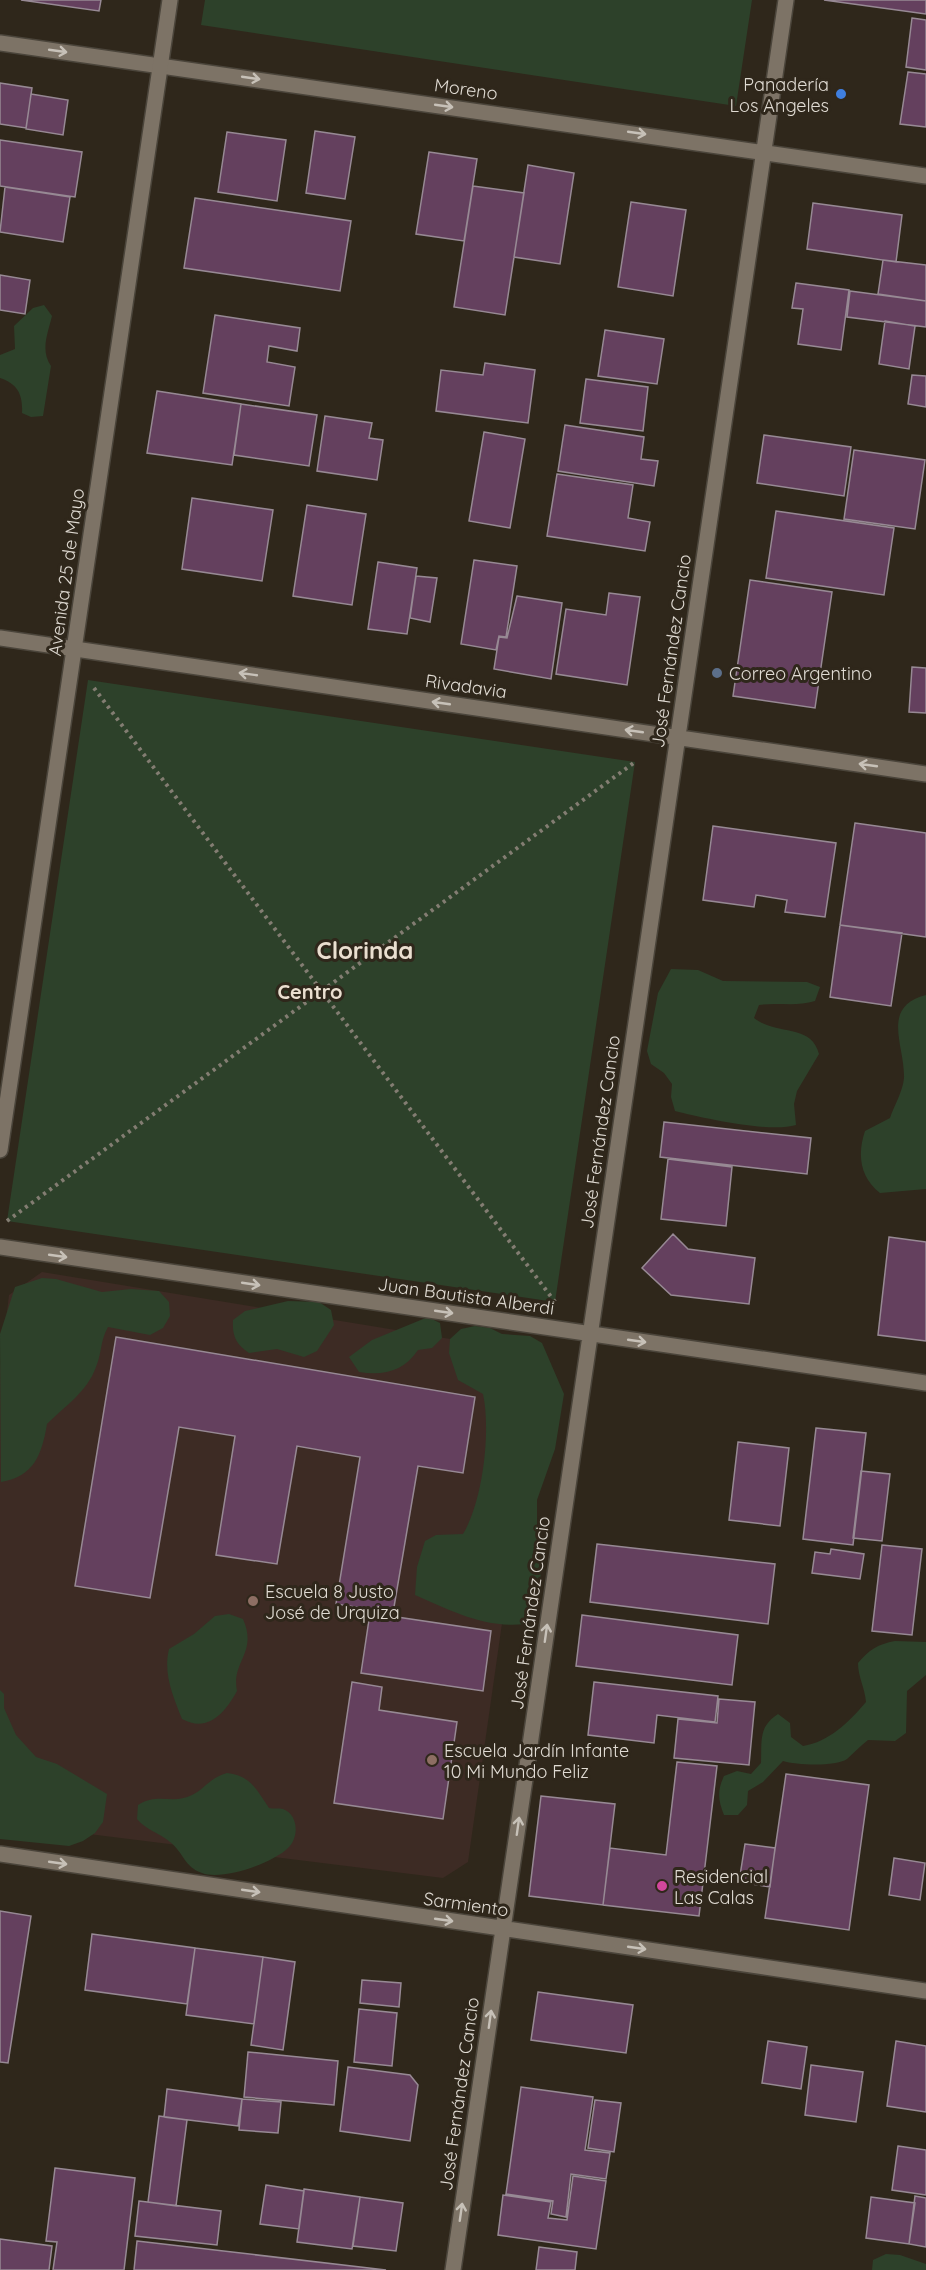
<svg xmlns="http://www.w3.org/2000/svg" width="926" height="2270" font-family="Quicksand,sans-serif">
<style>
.education{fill:#3d2b24}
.green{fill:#2d412a}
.building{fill:#64405e;stroke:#978994;stroke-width:1.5}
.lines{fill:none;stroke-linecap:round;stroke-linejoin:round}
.street-casing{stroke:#4b453b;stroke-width:18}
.secondary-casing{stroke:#4b453b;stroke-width:18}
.path{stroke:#837d72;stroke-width:4;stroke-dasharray:3 4.5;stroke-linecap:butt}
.street{stroke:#7d7366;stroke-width:15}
.secondary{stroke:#7d7366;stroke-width:15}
.oneway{stroke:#c7c1b8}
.shop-dot{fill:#3f7fe0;stroke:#2f271b;stroke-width:2}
.service-dot{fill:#5c6f8a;stroke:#2f271b;stroke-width:2}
.education-dot{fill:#8d6e63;stroke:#2f271b;stroke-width:2}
.hotel-dot{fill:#d1479c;stroke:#2f271b;stroke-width:2}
.labels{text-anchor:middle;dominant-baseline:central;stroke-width:6;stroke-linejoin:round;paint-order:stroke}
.poi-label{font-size:18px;fill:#e0dbd3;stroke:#2f271b;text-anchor:start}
.street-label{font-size:18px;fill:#e0dbd3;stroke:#2f271b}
.neighbourhood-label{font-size:20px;font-weight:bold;fill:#eadfd0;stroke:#2f271b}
.district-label{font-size:24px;font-weight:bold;fill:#eadfd0;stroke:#2f271b}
</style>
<rect width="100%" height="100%" fill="#2f271b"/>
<!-- education -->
<path class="education" d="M42,1272L512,1349L537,1378L468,1862L443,1878L0,1823V1370L9,1295Z"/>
<!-- green -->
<path class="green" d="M205,0H752L736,106L201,25Z
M44,305L52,316C48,333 40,350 51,366L43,416L31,417L22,413C23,395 18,384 0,378V355L15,349L14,326L33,308Z
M88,680L635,762L555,1302L7,1221Z
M671,969L698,970L723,981L807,982L820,987L815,1001C796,1007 778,1002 759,1005L754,1018C777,1036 811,1023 819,1054L797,1091L794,1104L796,1125C769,1133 703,1118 675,1111L671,1097L672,1084L664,1073L651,1064L647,1051L658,993Z
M926,995V1189L880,1193C860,1177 857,1155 865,1131L890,1118C894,1106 903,1091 904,1078C905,1045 880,1007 926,995Z
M42,1278L56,1279L102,1292L131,1289L159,1291L169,1302L170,1316L163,1328L150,1335L108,1327C100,1341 102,1353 96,1367C87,1392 65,1406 47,1424C42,1454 34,1477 1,1482L0,1334L15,1287Z
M288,1301L319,1302L331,1310L334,1325L317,1351L304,1357L277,1349L249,1353C236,1344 232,1336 233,1320L245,1311Z
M428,1317L440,1323L442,1338L432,1348L418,1350C404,1371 384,1376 359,1372L349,1357L372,1340Z
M475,1326L490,1328L502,1334L530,1336L542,1343L564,1394L555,1449L537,1500V1546L542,1587L534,1613L525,1624C486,1629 449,1610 415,1595L417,1567L425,1541L436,1535L463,1534C483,1501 491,1431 483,1394L458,1380L449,1353L450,1339L461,1329Z
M229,1614L243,1619C258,1653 231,1661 237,1691C225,1713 208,1733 182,1719C173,1696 163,1674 169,1649L194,1634L215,1616Z
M895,1641L926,1642V1675L907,1691L906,1733L895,1741L868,1740C860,1746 854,1753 847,1759C835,1767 796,1765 783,1761L763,1782L748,1791L747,1805L738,1815H724C718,1800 717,1791 724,1776L737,1771L751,1774L761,1763C762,1741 758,1727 778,1714L790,1723L791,1737L803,1746C829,1742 849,1722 866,1702C865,1688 858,1677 858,1663C869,1650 878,1644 895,1641Z
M0,1690L4,1694V1708L16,1735L36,1757L57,1764L107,1794L103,1822L95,1833L83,1841L69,1846L0,1839Z
M227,1773C251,1776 256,1789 269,1808C273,1809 279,1808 283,1809C299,1815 299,1838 288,1848C273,1863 222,1881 202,1873C184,1867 184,1853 170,1842C158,1832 146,1830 137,1819L138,1805C158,1792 173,1805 192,1795C206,1788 208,1779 227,1773Z
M886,2254L900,2255L926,2264V2270H872L873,2260Z"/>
<!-- building -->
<path class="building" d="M21,0H101L99,11Z
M824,0H926V14Z
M912,18L926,20V70L906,67Z
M908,72L926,74V127L900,124Z
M0,83L32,88L26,128L0,124Z
M31,94L68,100L63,135L26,129Z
M315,131L355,137L345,199L306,193Z
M227,132L286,140L277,201L218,192Z
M0,140L82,152L75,197L0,186Z
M429,152L477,159L464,241L416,234Z
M528,165L574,173L560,264L514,257Z
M473,186L524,193L505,315L454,307Z
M5,187L70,197L63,242L0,232Z
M195,198L351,221L340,291L184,268Z
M631,202L686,210L673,296L618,287Z
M813,203L902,215L896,262L807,249Z
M883,260L926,265V301L878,294Z
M0,275L30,280L25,314L0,310Z
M796,283L849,290L841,350L798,344L803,309L792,308Z
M850,291L926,301V327L847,317Z
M215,315L300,328L297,351L269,346L267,362L295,367L289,406L203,393Z
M885,321L915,326L909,369L879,364Z
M605,330L664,339L657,384L598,376Z
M485,363L535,370L528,423L436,411L441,370L483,375Z
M912,375L926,376V407L908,404Z
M586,379L648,387L643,431L580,423Z
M157,391L241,404L232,465L147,453Z
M241,404L317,415L309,466L234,455Z
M325,416L372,423L369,438L383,440L377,480L317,471Z
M565,425L644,437L641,459L658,461L654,486L558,471Z
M484,432L525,439L510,528L469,521Z
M764,435L851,447L844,496L757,483Z
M854,450L925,460L915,529L844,519Z
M557,474L633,485L628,518L650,522L645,551L547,536Z
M192,498L273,510L262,581L182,569Z
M307,505L366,514L352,605L293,596Z
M776,511L894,528L884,595L766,578Z
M474,560L517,566L506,637L499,636L496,650L461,644Z
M378,562L417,568L407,634L368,629Z
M416,576L437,578L430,622L410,618Z
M750,580L832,592L815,708L733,696Z
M609,593L640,597L627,685L556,674L566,609L606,615Z
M517,596L562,603L551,679L494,669L499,637L507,638Z
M912,667L926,668V713L909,712Z
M855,823L926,833V937L840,925Z
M713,826L836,843L825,917L785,912L787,900L756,895L754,907L703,900Z
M840,925L902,933L891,1006L830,997Z
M664,1122L811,1138L807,1174L660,1157Z
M668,1159L732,1167L726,1226L661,1219Z
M673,1234L688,1249L755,1258L749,1304L671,1295L642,1268Z
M889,1237L926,1242V1341L878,1335Z
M116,1337L475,1397L463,1473L418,1466L393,1613L336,1604L360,1457L297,1446L277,1564L216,1555L235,1436L179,1427L150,1598L75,1586Z
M816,1428L866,1433L853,1545L803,1539Z
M738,1442L789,1448L780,1526L729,1520Z
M861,1471L890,1474L882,1541L853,1538Z
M597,1544L775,1564L768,1624L590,1602Z
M882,1545L922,1549L912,1635L872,1631Z
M831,1549L864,1554L860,1579L812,1573L815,1552L830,1554Z
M370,1613L491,1631L483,1691L361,1673Z
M582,1615L738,1635L732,1685L576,1666Z
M352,1682L382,1687L379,1710L457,1722L443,1819L334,1803Z
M594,1682L718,1696L715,1722L657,1715L654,1743L588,1735Z
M719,1699L755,1702L749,1765L674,1758L678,1719L717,1723Z
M677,1762L717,1766L699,1916L603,1905L610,1848L666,1855Z
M786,1774L869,1785L849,1930L765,1918Z
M541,1796L615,1804L603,1905L529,1896Z
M745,1844L775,1848L770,1887L739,1882Z
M894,1858L925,1863L920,1900L889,1895Z
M0,1911L31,1916L8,2063L0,2062Z
M92,1934L195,1948L187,2004L85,1990Z
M195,1948L263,1957L254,2024L186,2015Z
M263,1957L295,1962L283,2050L251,2045Z
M362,1980L401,1983L399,2007L360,2003Z
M538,1992L633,2005L626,2053L531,2040Z
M359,2009L397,2013L392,2066L354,2062Z
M768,2041L807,2047L801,2089L762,2083Z
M896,2041L926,2046V2112L887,2106Z
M248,2052L338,2061L334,2105L244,2097Z
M811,2065L863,2072L856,2122L805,2115Z
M348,2067L410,2075L418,2085L410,2141L340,2131Z
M521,2087L593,2097L585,2150L610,2153L606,2179L571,2174L566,2217L551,2214L553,2201L506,2194Z
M167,2089L242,2099L238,2126L164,2117Z
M242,2099L281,2102L278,2133L239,2130Z
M595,2100L621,2103L614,2152L588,2148Z
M159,2116L187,2120L176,2206L148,2202Z
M898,2146L926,2150V2195L892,2190Z
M55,2168L135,2178L124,2270H53L57,2242L46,2241Z
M573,2176L606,2181L596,2249L498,2235L503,2195L551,2202L548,2218L567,2220Z
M266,2185L304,2191L299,2229L260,2224Z
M304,2189L360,2197L352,2249L297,2242Z
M915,2196L926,2198V2247L909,2244Z
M360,2197L403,2203L396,2251L353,2246Z
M871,2197L915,2203L909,2244L866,2238Z
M139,2201L221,2211L217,2245L135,2236Z
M0,2239L52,2246L49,2270H0Z
M137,2241L386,2270H134Z
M539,2247L577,2252L575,2270H536Z"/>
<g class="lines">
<!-- street casing -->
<g class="street-casing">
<path id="street" d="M0,43L926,176
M0,638L926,774
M0,1247L926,1383
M0,1854L926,1991
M453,2270L786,0"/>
</g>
<!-- secondary casing -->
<g class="secondary-casing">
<path id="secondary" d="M0,1150L170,0"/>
</g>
<!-- path -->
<path class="path" d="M94,688L555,1302
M7,1221L635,762"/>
<!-- street -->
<use href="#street" class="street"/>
<!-- secondary -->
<use href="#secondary" class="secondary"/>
</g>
<!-- one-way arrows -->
<defs><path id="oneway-shaft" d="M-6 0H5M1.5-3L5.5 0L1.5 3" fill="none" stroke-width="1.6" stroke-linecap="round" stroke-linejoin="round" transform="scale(1.5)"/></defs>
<g class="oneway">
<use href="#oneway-shaft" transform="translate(58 51) rotate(8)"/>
<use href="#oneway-shaft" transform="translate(251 78) rotate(8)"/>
<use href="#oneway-shaft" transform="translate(444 106) rotate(8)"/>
<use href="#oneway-shaft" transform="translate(637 133) rotate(8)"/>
<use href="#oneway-shaft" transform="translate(248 674) rotate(-172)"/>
<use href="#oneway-shaft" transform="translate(441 703) rotate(-172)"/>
<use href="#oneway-shaft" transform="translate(634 731) rotate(-172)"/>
<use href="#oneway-shaft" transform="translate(868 765) rotate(-172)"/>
<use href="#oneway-shaft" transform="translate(58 1256) rotate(8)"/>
<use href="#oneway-shaft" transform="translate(251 1284) rotate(8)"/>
<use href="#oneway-shaft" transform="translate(444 1312) rotate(8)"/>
<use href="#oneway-shaft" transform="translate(637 1341) rotate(8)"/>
<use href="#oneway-shaft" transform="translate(546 1633) rotate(-82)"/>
<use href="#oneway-shaft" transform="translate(518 1826) rotate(-82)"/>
<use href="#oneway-shaft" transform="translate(58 1863) rotate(8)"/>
<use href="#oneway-shaft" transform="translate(251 1891) rotate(8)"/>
<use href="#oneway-shaft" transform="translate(444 1920) rotate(8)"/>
<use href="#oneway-shaft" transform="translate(637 1948) rotate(8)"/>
<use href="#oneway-shaft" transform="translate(490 2019) rotate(-82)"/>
<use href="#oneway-shaft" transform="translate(461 2212) rotate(-82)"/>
</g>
<!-- markers -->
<circle class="shop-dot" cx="841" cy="94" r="6"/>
<circle class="service-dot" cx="717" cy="673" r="6"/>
<g class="education-dot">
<circle cx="253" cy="1601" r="6"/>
<circle cx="432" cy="1760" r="6"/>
</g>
<circle class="hotel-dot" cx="662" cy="1886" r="6"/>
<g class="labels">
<!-- poi labels -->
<g class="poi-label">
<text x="829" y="84" text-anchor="end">Panadería<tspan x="829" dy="21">Los Angeles</tspan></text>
<text x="729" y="673">Correo Argentino</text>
<text x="265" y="1591">Escuela 8 Justo<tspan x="265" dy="21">José de Urquiza</tspan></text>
<text x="444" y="1750">Escuela Jardín Infante<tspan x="444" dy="21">10 Mi Mundo Feliz</tspan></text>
<text x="674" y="1876">Residencial<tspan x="674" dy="21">Las Calas</tspan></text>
</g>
<!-- street labels -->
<g class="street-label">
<text transform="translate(466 89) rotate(8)">Moreno</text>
<text transform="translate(66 572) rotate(-82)">Avenida 25 de Mayo</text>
<text transform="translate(671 651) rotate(-82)">José Fernández Cancio</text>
<text transform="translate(466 686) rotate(8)">Rivadavia</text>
<text transform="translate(600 1132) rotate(-82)">José Fernández Cancio</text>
<text transform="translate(466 1296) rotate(8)">Juan Bautista Alberdi</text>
<text transform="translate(530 1613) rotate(-82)">José Fernández Cancio</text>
<text transform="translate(466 1904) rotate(8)">Sarmiento</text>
<text transform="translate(459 2094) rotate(-82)">José Fernández Cancio</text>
</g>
<!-- neighbourhood labels -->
<g class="neighbourhood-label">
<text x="310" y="991">Centro</text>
</g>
<!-- district labels -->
<g class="district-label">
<text x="365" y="950">Clorinda</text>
</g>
</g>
</svg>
